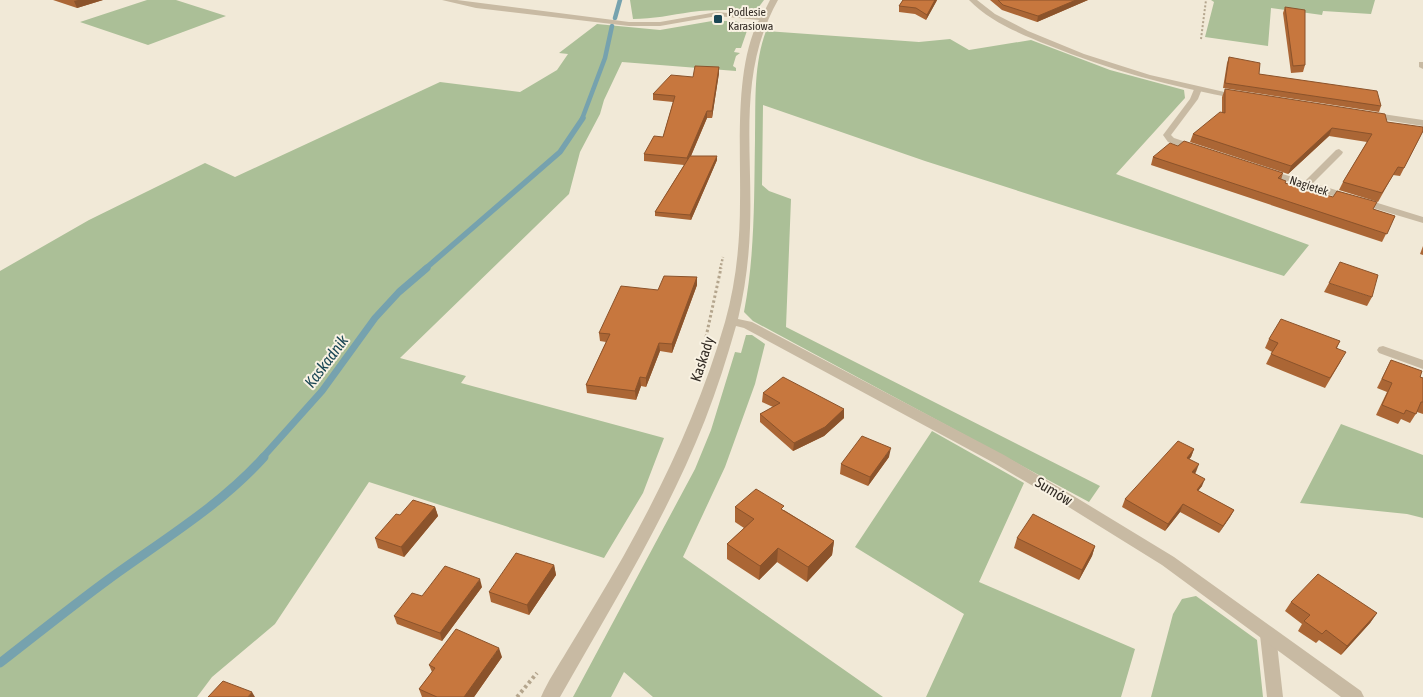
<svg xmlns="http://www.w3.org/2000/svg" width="1423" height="697" font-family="'Asap Condensed',sans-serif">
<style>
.green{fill:#abbf97}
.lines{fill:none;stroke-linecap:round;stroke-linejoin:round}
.stream-far3{stroke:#76a2ae;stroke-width:4.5}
.stream-far2{stroke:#76a2ae;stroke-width:5.5}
.stream-far1{stroke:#76a2ae;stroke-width:7}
.stream{stroke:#76a2ae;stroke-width:9}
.path-far3{stroke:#b4a58d;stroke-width:2;stroke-dasharray:2 2;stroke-linecap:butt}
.path-far2{stroke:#b4a58d;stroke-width:2.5;stroke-dasharray:2 2;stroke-linecap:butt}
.path-far1{stroke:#b4a58d;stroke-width:3;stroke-dasharray:2.5 2.5;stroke-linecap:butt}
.path{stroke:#b4a58d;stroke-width:4;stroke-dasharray:3 3;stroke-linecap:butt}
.service{fill:#c8baa3;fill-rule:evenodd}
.minor{fill:#c8baa3;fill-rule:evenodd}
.wall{fill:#ab6635}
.shaded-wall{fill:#8b532b}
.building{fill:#c7773e;stroke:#8b532b}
.poi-dot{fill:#1b4755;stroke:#f9f2e3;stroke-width:2}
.labels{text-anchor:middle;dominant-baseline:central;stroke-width:4;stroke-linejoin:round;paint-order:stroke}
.far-poi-label{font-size:12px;fill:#332c25;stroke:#f9f2e3;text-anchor:start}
.far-street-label{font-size:12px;fill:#332c25;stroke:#f9f2e3}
.street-label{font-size:15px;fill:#332c25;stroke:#f9f2e3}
.water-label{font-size:16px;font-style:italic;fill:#1b4755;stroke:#f9f2e3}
</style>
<rect width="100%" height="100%" fill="#f1e9d7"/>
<!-- green -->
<path class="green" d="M147,0H176L226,16L148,45L80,22Z
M630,0H764L758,8C736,11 714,9 691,12C671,15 653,19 633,19Z
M1211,0H1375L1371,14L1323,11L1322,15L1271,8L1268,46L1205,37L1214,2Z
M712,21H734L749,25L741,48H736L734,52L740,53L736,56L733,66L736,68V71L622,62L604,100L600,114L580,152L569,194L400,358L466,376L461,383L664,438L643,493L604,558L369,482L275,624L212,677L197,697H0V271L89,220L205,163L235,177L440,82L520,92L557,70L568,54L559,53L597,24L660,30Z
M766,31L919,42L950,39L969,50L1031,40L1110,70L1184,90L1185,98L1116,174L1309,245L1284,276L925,161L763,105L762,185L769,191L791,199L786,327L1100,486L1089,502L753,321L744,312C755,255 754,198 755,140C756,104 753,66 766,31Z
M746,335H752L765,344L755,384L725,467L683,557L883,697H653L624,672L611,697H573L695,469L711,430L735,352L741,353Z
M1341,424L1423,455V518L1407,514L1300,503Z
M932,431L1024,483L979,582L1135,649L1121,697H926L964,614L855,547Z
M1196,596L1257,640L1263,697H1151L1173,614L1182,599Z"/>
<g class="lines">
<!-- stream-far3 -->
<path class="stream-far3" d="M615,18L620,0
M582,119L605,58L612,26"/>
<!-- stream-far2 -->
<path class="stream-far2" d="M425,269L560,152L583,118"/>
<!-- stream-far1 -->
<path class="stream-far1" d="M262,458L322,391L375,318L399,292L427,268"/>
<!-- stream -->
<path class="stream" d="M0,663C36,635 72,606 109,579C161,541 220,506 264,457"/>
<!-- path-far3 -->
<path class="path-far3" d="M1201,39L1206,0"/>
<!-- path-far2 -->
<path class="path-far2" d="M720,269L723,257"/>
<!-- path-far1 -->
<path class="path-far1" d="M706,337L721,268"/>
<!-- path -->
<path class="path" d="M517,697L537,673"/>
<!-- service -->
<path class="service" d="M1419,62H1423V69L1419,67Z
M1195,87L1202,89L1198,99L1171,135L1174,138L1198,146V150L1195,151L1168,142L1163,135L1190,99Z
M1339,149L1343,152L1342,154L1313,183L1423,217V223L1303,187L1263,172L1267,169L1305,181L1336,150Z
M1268,628L1273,630L1276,635L1283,697H1267L1260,635L1263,630Z"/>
<!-- minor -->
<path class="minor" d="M442,0H457L629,22H660L717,12L762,16L770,0H778C737,73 753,149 750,228C749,259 745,289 738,319L752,322L1004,455L1077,498L1174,557L1361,691L1364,697H1341L1162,565L1067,506L994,463L744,328L736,326C727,358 717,389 705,420C667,517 611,607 560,697H541C548,681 558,666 567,651C586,620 605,588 623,557C665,482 701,405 725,322C736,283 740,243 740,202C741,149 734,68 759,20L717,16L660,26H629L476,8Z
M969,0H977L995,14L1028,31L1084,54L1150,75L1242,96L1238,99C1173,87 1109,70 1048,45C1021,34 990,22 969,0Z
M1369,112L1423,120V126L1366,117V113Z
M1383,346L1423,360V369L1379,353L1377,350L1379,347Z"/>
</g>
<!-- wall -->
<path class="wall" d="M53,0H103L77,8Z
M903,0H937L936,2L926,20L915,14L899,12V6Z
M990,0H1088L1037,22L1002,10Z
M1285,7L1305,65L1303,72L1291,73L1283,13Z
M1229,57L1259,74L1381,106L1379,112L1223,88L1227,63Z
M719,67V73L712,118H707L691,156L717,160L691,220L655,216V212L684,165L644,161V154L663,137L673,102L653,100V94Z
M1225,89L1387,122L1423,131L1400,176L1393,175L1378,202L1339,190L1343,182L1367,142L1329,136L1288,174L1190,142L1193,134L1222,113V97Z
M1178,146L1283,173L1281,180L1286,181L1285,183L1395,216L1382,242L1151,165L1153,157Z
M1423,246V255L1420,254Z
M697,277V285L672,353L660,351L646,387L641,386L636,400L587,393L586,385L606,342L600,341L599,333L658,290Z
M1329,283L1372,297L1367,306L1324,292Z
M1269,339L1340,341L1337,348L1341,361L1325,388L1266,364L1272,352L1265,348Z
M1391,360L1423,378V414L1417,412L1410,423L1401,419L1398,424L1376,415L1387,392L1377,388Z
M763,393L844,418L824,436L793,451L760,422V414L773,407L762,402Z
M1194,449L1191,457L1189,459L1196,472L1195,473L1202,486L1198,491L1234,510L1230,517L1219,533L1180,512L1165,531L1122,507L1125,499Z
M889,457L868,486L840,474L841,464Z
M435,507L438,516L404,557L378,548L375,538L400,515Z
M735,507L784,510L834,541L832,555L807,582L777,562L759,580L727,559V544L744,528L735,522Z
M1017,538L1095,546L1092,556L1079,580L1014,548Z
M554,565L556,575L529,615L491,602L489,592Z
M482,587L442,641L397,624L394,616L422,596Z
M1291,602L1377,613L1370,623L1341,655L1319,640L1316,643L1298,631L1302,624L1285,611Z
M502,657L474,697H422L419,689L432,672L429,665Z"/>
<!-- shaded-wall -->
<path class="shaded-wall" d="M78,0H103L77,8L74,1Z
M935,0H937L936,2L926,20L927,15Z
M1076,0H1088L1037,22L1038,16Z
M719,67V73L712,118V111Z
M707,111V118L687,165V158Z
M1332,128L1329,136L1288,174L1291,166Z
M717,156V160L691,220L690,215Z
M697,277V285L672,353V344Z
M659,343L660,351L646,387V378Z
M640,377L641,386L636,400L635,391Z
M844,409V418L824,436L793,451L794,443Z
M891,448L889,457L868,486L870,477Z
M1194,449L1191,457L1184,465L1187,458Z
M1199,464L1196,472L1189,479L1192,472Z
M1205,479L1202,486L1193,497L1197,490Z
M1183,504L1180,512L1165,531L1168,524Z
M435,507L438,516L404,557L401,547Z
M1234,510L1230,517L1219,533L1223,526Z
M834,541L832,555L807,582L808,567Z
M1095,546L1092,556L1079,580L1082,570Z
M778,548L777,562L759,580L760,566Z
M554,565L556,575L529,615L527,605Z
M480,579L482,587L442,641L440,633Z
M1377,613L1370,623L1341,655L1347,646Z
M499,648L502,657L474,697H464Z
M252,692L255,697H248Z"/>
<!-- building -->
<path class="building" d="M903,0H935L927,15L916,8L899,6Z
M998,0H1076L1038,16L1003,5Z
M1285,7L1305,10V65L1293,66Z
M1229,57L1260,63L1259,74L1377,91L1381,106L1225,83Z
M695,66L719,67L712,111H707L687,158L644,154L654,136L663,137L675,96L653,94L671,75L693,77Z
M1225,89L1385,114L1387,122L1423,127V131L1404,168L1398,167L1382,193L1343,182L1372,134L1332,128L1291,166L1193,134L1220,112L1225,113Z
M1184,141L1283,173L1278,178L1286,181L1285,183L1333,197L1337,191L1377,202L1373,209L1395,216L1387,234L1153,157L1170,143L1178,146Z
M690,156H717L690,215L655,212Z
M1340,262L1378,275L1372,297L1329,283Z
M664,276L697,277L672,344L659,343L646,378L640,377L635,391L586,385L610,334L599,333L621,286L658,290Z
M1281,319L1340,341L1336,348L1346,352L1330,378L1271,354L1278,343L1269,339Z
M1391,360L1422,371L1420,377L1423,378V402H1421L1416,414L1406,410L1404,414L1382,405L1392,383L1382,379Z
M783,377L844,409L825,427L794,443L760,414L780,403L763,393Z
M862,436L891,448L870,477L841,464Z
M1178,441L1194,449L1187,458L1199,464L1192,472L1205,479L1197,490L1234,510L1223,526L1183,504L1168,524L1125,499Z
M756,489L784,506L781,509L834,541L808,567L778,548L760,566L727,544L754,519L735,507Z
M413,500L435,507L401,547L375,538L396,514L400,515Z
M1033,514L1095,546L1082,570L1017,538Z
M516,553L554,565L527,605L489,592Z
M445,566L480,579L440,633L394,616L412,593L422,596Z
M1318,574L1377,613L1347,646L1326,630L1322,634L1304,621L1310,615L1291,602Z
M456,629L499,648L464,697H437L419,689L435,668L429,665Z
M223,681L252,692L248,697H208Z"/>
<!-- markers -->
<rect class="poi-dot" x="713" y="14" width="10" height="10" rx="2.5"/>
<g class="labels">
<!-- far-poi labels -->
<g class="far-poi-label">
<text x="728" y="12">Podlesie<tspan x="728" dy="14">Karasiowa</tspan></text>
</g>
<!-- far-street labels -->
<g class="far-street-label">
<text transform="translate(1309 186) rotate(18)">Nagietek</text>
</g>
<!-- street labels -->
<g class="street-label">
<text transform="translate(702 359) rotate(-72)">Kaskady</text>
<text transform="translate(1054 491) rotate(31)">Sumów</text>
</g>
<!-- water labels -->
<g class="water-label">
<text transform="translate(326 361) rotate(-53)">Kaskadnik</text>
</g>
</g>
</svg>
